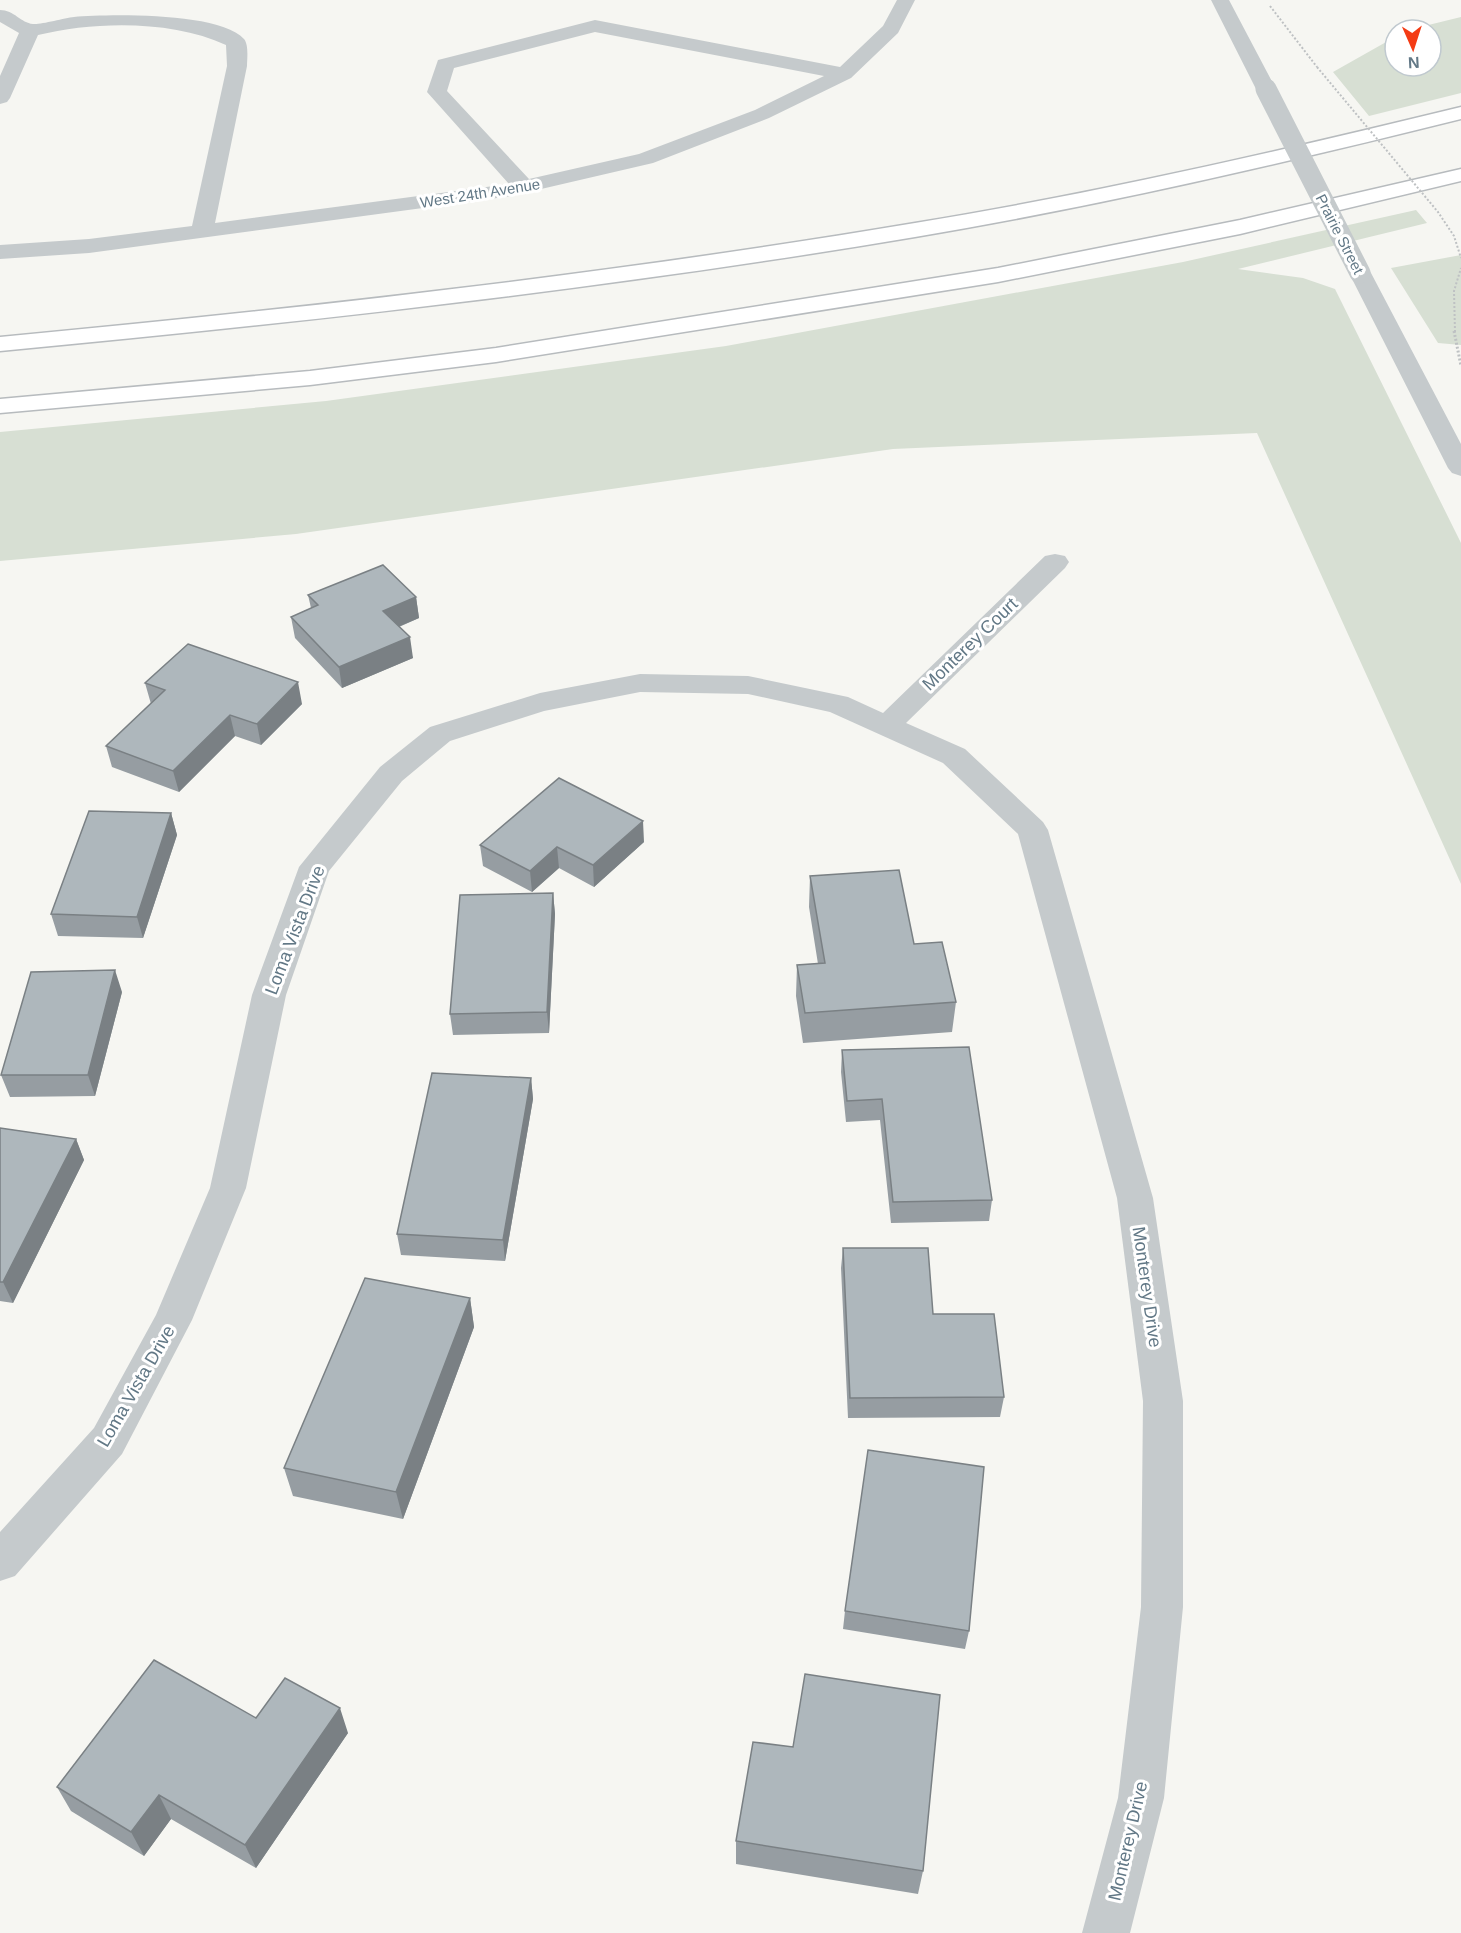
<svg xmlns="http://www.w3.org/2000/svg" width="1461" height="1933" font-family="Helvetica,sans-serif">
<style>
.green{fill:#d7dfd3}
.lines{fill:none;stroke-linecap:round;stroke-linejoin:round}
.highway-casing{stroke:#b7bbbe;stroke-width:3}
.path-far1{stroke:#bec1c3;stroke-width:2;stroke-dasharray:2 2;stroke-linecap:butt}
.path{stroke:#bec1c3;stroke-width:3;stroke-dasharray:2 2;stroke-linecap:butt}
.minor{fill:#c5cacc;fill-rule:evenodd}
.highway{fill:#fff;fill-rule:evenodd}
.path-bridge{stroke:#bec1c3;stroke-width:2;stroke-dasharray:2 2;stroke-linecap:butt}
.minor-bridge{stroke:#c5cacc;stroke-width:21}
.wall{fill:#969da2}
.shaded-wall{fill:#7a8084}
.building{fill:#aeb7bc;stroke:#7a8084;stroke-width:1.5}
.labels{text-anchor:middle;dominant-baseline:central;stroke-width:6;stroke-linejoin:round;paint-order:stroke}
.far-street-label{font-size:15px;fill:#627886;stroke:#fff}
.street-label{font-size:18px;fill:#627886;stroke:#fff}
</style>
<rect width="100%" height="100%" fill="#f6f6f2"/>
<!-- green -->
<path class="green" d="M1461,17V93L1369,116L1333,72L1395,37V66H1431V30H1408Z
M1416,210L1427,223L1238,269L1303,278L1335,289L1461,543V884L1257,433L893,449L296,534L0,561V432L326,401L726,346L1183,262Z
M1461,255V345L1438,343L1391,268Z"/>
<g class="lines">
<!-- highway casing -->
<g class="highway-casing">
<path id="highway" d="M1461,107V119C1280,164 1099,206 915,237C612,288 306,322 0,351V337C306,308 612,274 915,223C1099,193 1280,151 1461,107Z
M1461,169V181L1240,234L998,282L496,362L310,385L0,413V399L310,371L496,348L998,268L1240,220Z"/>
</g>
<!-- path-far1 -->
<path class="path-far1" d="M1270,6L1317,67
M1455,332L1454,291L1461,268"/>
<!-- path -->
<path class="path" d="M1454,331L1461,366"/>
<!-- minor -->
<path class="minor" d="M897,0H915L898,33L851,78L769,118L653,163L511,196L89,253L0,259V245L89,239L192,226L227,66L226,45C173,20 95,21 38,35L10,98L7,102L0,104V76L19,33L0,22V10C14,10 21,23 33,24C40,25 64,18 74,17C108,14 220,12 244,39C249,45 247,59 247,66L215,223L509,184L427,92L438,60L595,20L840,67L883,26ZM595,32L824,76L755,110L639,154L529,179L447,91L454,68Z
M1211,0H1229L1276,89L1273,93H1259L1256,89Z
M1360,266L1368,268L1371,273L1461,444V476L1452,473L1448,468L1349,273L1352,268Z
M1055,554L1065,556L1069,562L1065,568L906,723L965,749L1043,822L1048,830L1153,1198L1183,1401V1607L1164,1798L1130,1933H1082L1118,1798L1141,1607L1143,1401L1117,1198L1018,834L943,763L830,712L748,694L640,692L544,711L450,741L402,781L329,871L286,995L246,1188L192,1320L122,1454L15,1576L0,1581V1532L94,1428L156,1315L210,1188L252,995L299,867L380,767L430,727L540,693L640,674L748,676L848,697L883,713L1045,556Z"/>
<!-- highway -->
<use href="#highway" class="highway"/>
<!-- path-bridge -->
<path class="path-bridge" d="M1317,67L1438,212L1454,236L1461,258"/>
<!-- minor-bridge -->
<path class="minor-bridge" d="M1266,89L1360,273"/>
</g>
<!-- wall -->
<path class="wall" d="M308,595L416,597L419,618L399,627L413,658L342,688L295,638L291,617L311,608Z
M145,683L302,704L261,745L235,736L179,792L112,767L106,746L151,704Z
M171,813L177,835L143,938L58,936L51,914Z
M644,842L594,887L559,868L532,892L483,866L480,845Z
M810,876L914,944L956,1002L952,1032L803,1043L796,996L797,965L818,964L809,907Z
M553,893L555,914L549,1033L453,1035L450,1014Z
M122,992L95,1096L10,1097L1,1075Z
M842,1050L992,1200L989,1221L891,1223L880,1120L846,1122L841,1072Z
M531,1078L533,1099L505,1261L401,1255L397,1234Z
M0,1128L76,1139L84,1160L13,1303L0,1301Z
M843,1248L933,1314L1004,1397L1000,1417L848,1418L841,1268Z
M470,1298L474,1327L403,1519L293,1496L284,1468Z
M845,1611L969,1631L965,1649L843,1629Z
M256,1718L348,1733L256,1868L171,1819L144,1856L71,1811L57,1787Z
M736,1841L923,1871L918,1894L736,1864Z"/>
<!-- shaded-wall -->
<path class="shaded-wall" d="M416,597L419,618L386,632L383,611Z
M410,637L413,658L342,688L339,667Z
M298,682L302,704L261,745L257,724Z
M230,715L235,736L179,792L173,771Z
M171,813L177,835L143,938L137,917Z
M643,821L644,842L594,887L593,865Z
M557,847L559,868L532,892L530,871Z
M553,893L555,914L549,1033L547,1012Z
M115,970L122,992L95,1096L88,1075Z
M531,1078L533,1099L505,1261L503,1240Z
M76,1139L84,1160L13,1303L3,1282Z
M470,1298L474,1327L403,1519L396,1492Z
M340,1708L348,1733L256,1868L245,1845Z
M159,1795L171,1819L144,1856L131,1832Z"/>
<!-- building -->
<path class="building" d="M383,565L416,597L383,611L410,637L339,667L291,617L318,605L308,595Z
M188,644L298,682L257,724L230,715L173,771L106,746L165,690L145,683Z
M559,778L643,821L593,865L557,847L530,871L480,845Z
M89,811L171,813L137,917L51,914Z
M899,870L914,944L942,942L956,1002L805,1013L797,965L825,963L810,876Z
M553,893L547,1012L450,1014L460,895Z
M115,970L88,1075H1L31,972Z
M969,1047L992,1200L893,1202L882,1099L847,1101L842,1050Z
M432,1073L531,1078L503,1240L397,1234Z
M0,1128L76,1139L3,1282H0Z
M843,1248H928L933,1314H994L1004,1397L850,1398Z
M365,1278L470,1298L396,1492L284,1468Z
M868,1450L984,1467L969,1631L845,1611Z
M154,1660L256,1718L285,1678L340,1708L245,1845L159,1795L131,1832L57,1787Z
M805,1674L940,1695L923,1871L736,1841L753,1742L793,1747Z"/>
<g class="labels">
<!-- far-street labels -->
<g class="far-street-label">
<text transform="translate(480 193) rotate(-9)">West 24th Avenue</text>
<text transform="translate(1340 234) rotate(63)">Prairie Street</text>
</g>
<!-- street labels -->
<g class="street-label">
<text transform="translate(970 644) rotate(-44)">Monterey Court</text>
<text transform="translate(295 930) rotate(-69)">Loma Vista Drive</text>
<text transform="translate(1147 1287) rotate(82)">Monterey Drive</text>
<text transform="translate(136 1386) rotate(-60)">Loma Vista Drive</text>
<text transform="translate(1128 1841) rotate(-77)">Monterey Drive</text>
</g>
</g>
<!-- north arrow -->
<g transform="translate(1413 48) rotate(177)"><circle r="28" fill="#ffffff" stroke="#c0c9cf" stroke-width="1.5"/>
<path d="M0-4.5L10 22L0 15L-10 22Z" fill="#f43b14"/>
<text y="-9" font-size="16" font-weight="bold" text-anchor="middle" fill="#627886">N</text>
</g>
</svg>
